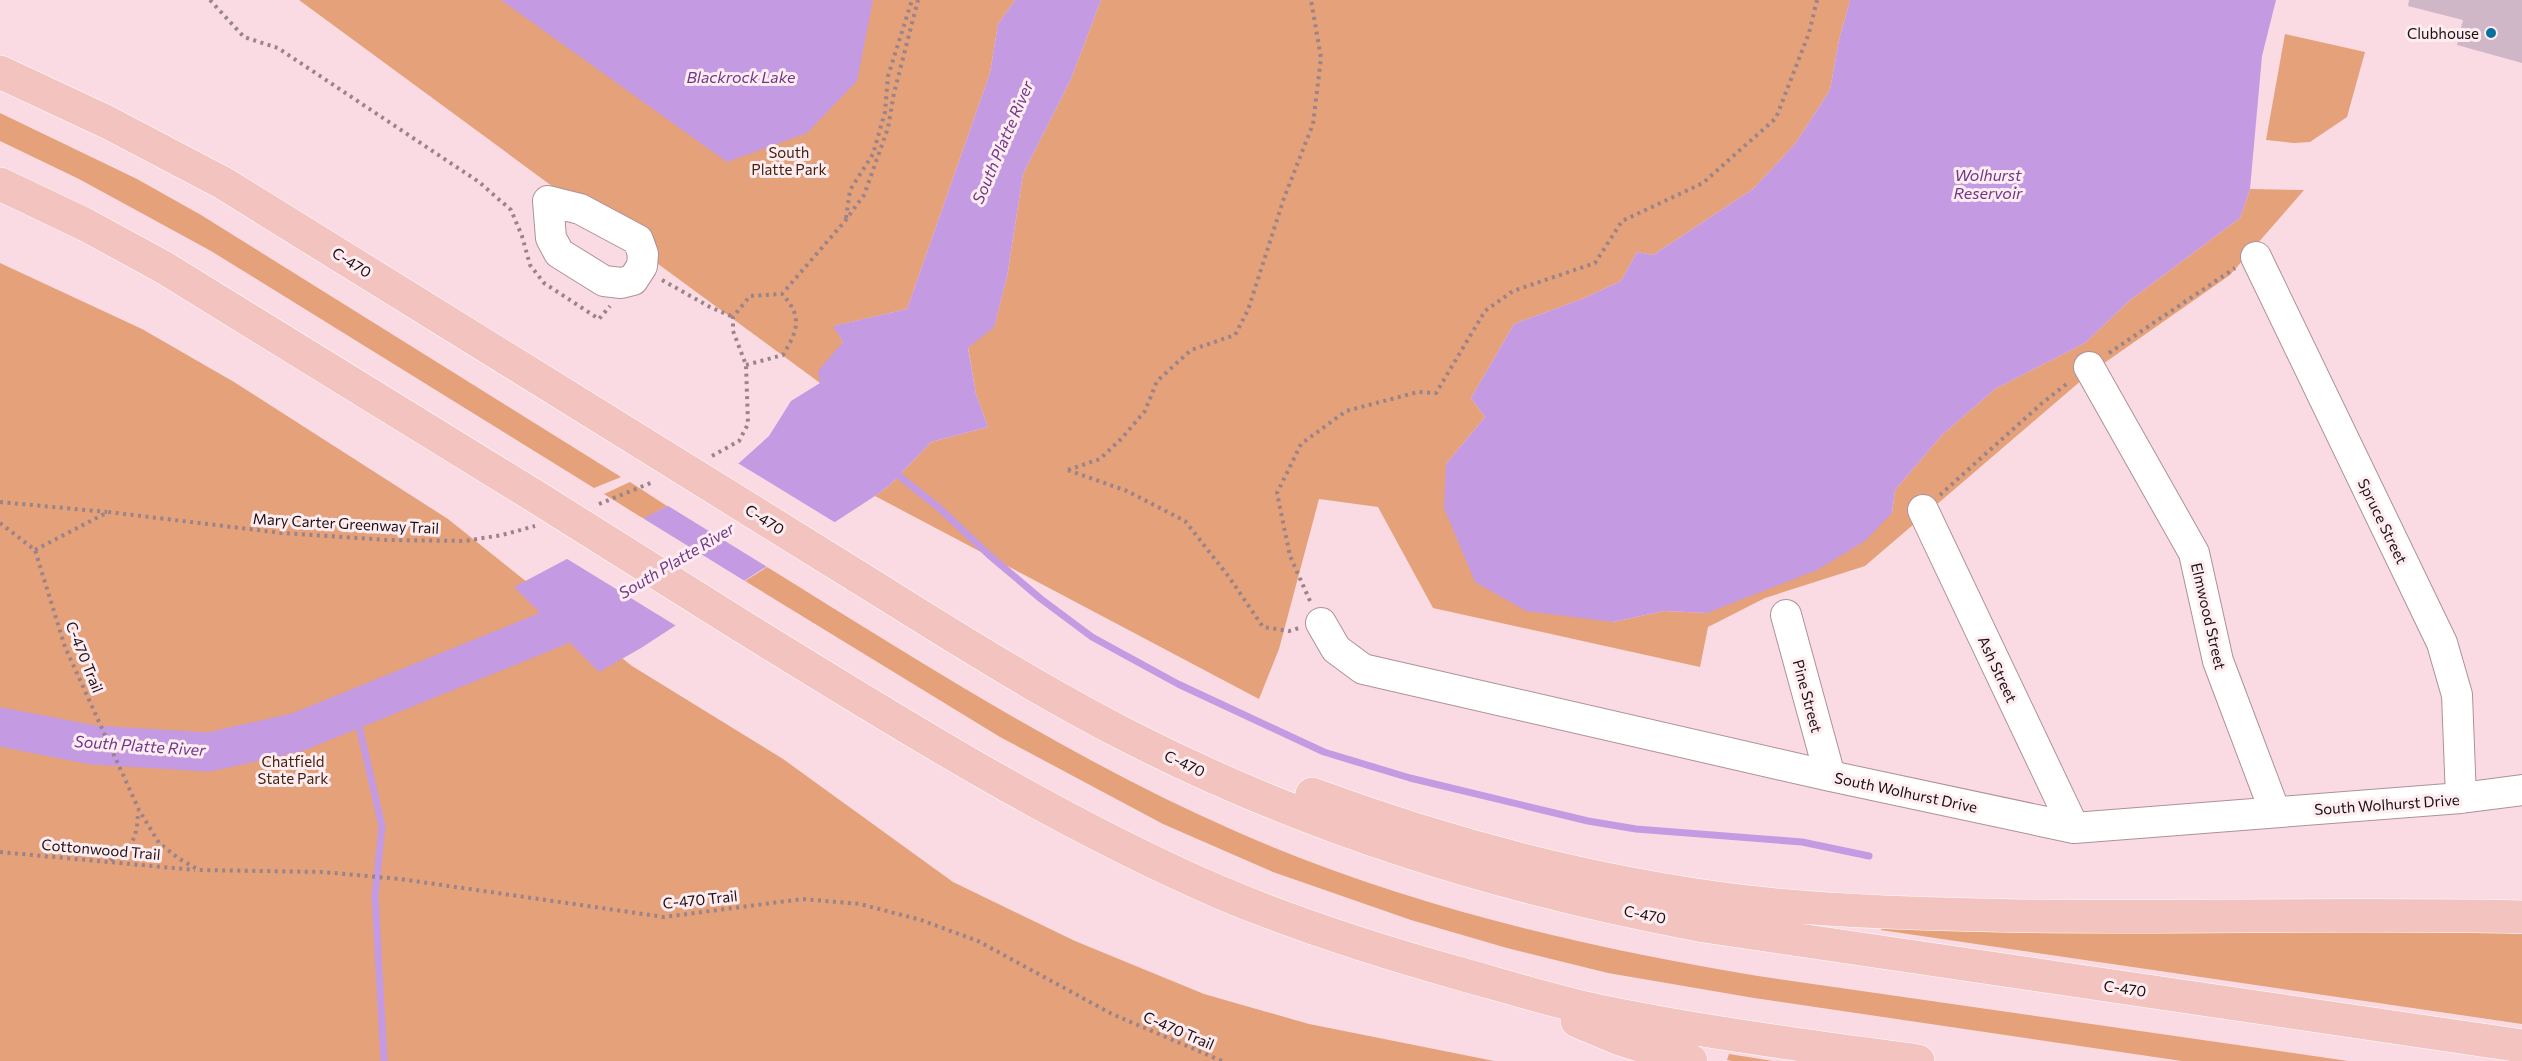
<svg xmlns="http://www.w3.org/2000/svg" width="2522" height="1061" font-family="Commissioner,sans-serif">
<style>
.green{fill:#e4a17a}
.water{fill:#c49be2}
.pier{fill:#fadbe3}
.lines{fill:none;stroke-linecap:round;stroke-linejoin:round}
.stream{stroke:#c49be2;stroke-width:7}
.river{stroke:#c49be2;stroke-width:39}
.building{fill:#cfb7c8}
.minor-casing{stroke:#ae9198;stroke-width:32}
.highway-casing{stroke:#fff;stroke-width:34}
.path{stroke:#9a848a;stroke-width:4;stroke-dasharray:3 4.5;stroke-linecap:butt}
.minor{stroke:#fff;stroke-width:30}
.highway{stroke:#f3c4bf;stroke-width:33}
.highway-bridge-casing{stroke:#fff;stroke-width:34;stroke-linecap:butt}
.highway-bridge{stroke:#f3c4bf;stroke-width:33}
.poi-dot{fill:#07719d;stroke:#ffecf0;stroke-width:2}
.labels{text-anchor:middle;dominant-baseline:central;stroke-width:6;stroke-linejoin:round;paint-order:stroke}
.poi-label{font-size:15px;fill:#1a1013;stroke:#ffecf0;text-anchor:end}
.park-label{font-size:15px;fill:#422311;stroke:#ffecf0}
.street-label{font-size:15px;fill:#1a1013;stroke:#ffecf0}
.water-label{font-size:16px;font-style:italic;fill:#6b388b;stroke:#ffecf0}
</style>
<rect width="100%" height="100%" fill="#fadbe3"/>
<!-- green -->
<path class="green" d="M299,0H1015L998,24L990,73L907,309L834,326L843,342L820,383Z
M1101,0H1850L1839,40L1830,90L1795,144L1753,189L1653,255L1637,252L1621,281L1582,299L1514,324L1471,398L1485,417L1446,464L1613,622L1664,611L1707,613L1892,513L1895,490L1942,435L1995,389L2085,343L2129,301L2240,218L2250,189L2304,190L2230,275L2090,373L1865,566L1765,598L1708,627L1700,667L1433,608L1378,507L1319,499L1279,649L1259,699L875,496L890,485L931,442L988,427L976,394L968,347L994,326L1007,277L1023,174L1071,79Z
M2285,34L2365,52L2347,117L2310,142L2294,143L2266,140Z
M0,113L137,179L201,215L621,477L594,488L211,251L79,179L0,141Z
M0,263L142,329L234,382L448,519L632,666L783,759L953,882L1075,941L1204,994L1309,1024L1494,1061H0Z
M630,482L667,506L644,519L604,494Z
M767,567C919,661 1071,759 1235,831C1402,905 1580,946 1758,976L2348,1061H2182L1754,998L1608,973L1507,948L1411,920L1273,872L1163,824L1000,737L745,581Z
M1881,925L2522,932V1024L1881,930Z
M1729,1054L1773,1061H1732L1727,1060Z"/>
<!-- water -->
<path class="water" d="M501,0H873L857,81L807,133L727,162Z
M1015,0H1101L1071,79L1023,174L1007,277L994,327L968,348L976,394L988,427L931,442L890,485L875,496L641,648L599,672L514,587L667,506L739,463L769,436L791,401L820,383L818,371L843,342L833,326L907,309L990,73L998,24Z
M1850,0H2276L2262,56L2250,189L2240,218L2129,301L2085,343L1995,389L1942,435L1895,490L1892,513L1865,541L1817,570L1707,613L1664,611L1613,622L1526,611L1475,582L1444,508L1446,464L1485,417L1471,398L1514,324L1582,299L1621,281L1637,252L1653,255L1753,189L1795,144L1830,90L1839,40Z"/>
<!-- pier -->
<path class="pier" d="M736,462L836,523L769,568L665,504Z
M641,517L748,583L678,627L564,557Z"/>
<g class="lines">
<!-- stream -->
<path class="stream" d="M893,471L938,507L989,555L1041,599L1092,637L1178,684L1324,752L1410,778L1588,821L1636,829L1802,842L1869,856
M355,709L382,826L375,896L384,1061"/>
<!-- river -->
<path class="river" d="M0,727L93,745L209,752L298,732L552,629L604,605"/>
</g>
<!-- building -->
<path class="building" d="M2409,0H2522V63L2457,45L2463,20L2408,6Z"/>
<g class="lines">
<!-- minor casing -->
<g class="minor-casing">
<path id="minor" d="M548,201L580,209L638,240L643,254L642,266L633,280L621,283L604,281L559,253L551,238Z
M2256,257L2442,643L2457,695L2461,798
M2089,367L2194,553L2218,661L2275,812
M1923,510L2074,828
M1786,615L1830,776
M1321,623L1336,649L1363,669L1830,776L2074,828L2461,798L2522,790"/>
</g>
<!-- highway casing -->
<g class="highway-casing">
<path id="highway" d="M0,72L107,122L223,183L644,444
M0,184L86,225L163,267L533,495
M855,575C945,631 1034,688 1128,736C1309,829 1504,889 1704,926L2522,1046
M740,625C896,721 1051,819 1219,892C1297,925 1379,951 1461,974C1504,986 1547,999 1590,1009C1698,1032 1809,1046 1918,1061
M1312,794C1452,846 1599,884 1747,902C1839,912 1931,914 2024,916C2190,918 2356,913 2522,917
M1577,1021L1620,1039L1691,1061"/>
</g>
<!-- path -->
<path class="path" d="M210,0L244,37L278,48L479,182L511,210L522,236L530,265L544,283L599,319L610,306
M846,218L850,190L873,154L885,112L888,76L912,0
M662,280L710,307L733,317
M2109,353L2235,268
M746,365L783,355C798,330 803,317 782,294
M712,456L739,441L748,424L746,365L733,331V317L750,296L782,294L845,221L864,195L888,128L894,93L918,0
M1068,470L1127,491L1185,521L1229,577L1263,627L1289,631L1299,628
M1068,470L1100,459L1122,438L1145,411L1157,381L1191,350L1235,335L1248,310L1284,198L1313,124L1321,58L1311,0
M1940,495L2041,404L2069,382
M0,502L107,512
M599,504L653,482
M0,523L35,550L65,647L139,810L159,843L178,858L199,870L323,872L400,879L664,917L803,899L860,904L921,920L978,941L1112,1014L1222,1061
M35,550L108,512L282,533L387,540L465,541L502,535L535,526
M1310,601L1290,556L1277,493L1301,444L1346,411L1418,392L1436,393L1485,311L1513,291L1595,263L1622,221L1703,183L1776,118L1809,33L1817,0
M0,852L195,870
M110,860C134,845 137,839 138,811"/>
<!-- minor -->
<use href="#minor" class="minor"/>
<!-- highway -->
<use href="#highway" class="highway"/>
<!-- highway-bridge casing -->
<g class="highway-bridge-casing">
<path id="highway-bridge" d="M644,444L855,575
M533,495L740,625"/>
</g>
<!-- highway-bridge -->
<use href="#highway-bridge" class="highway-bridge"/>
</g>
<!-- markers -->
<circle class="poi-dot" cx="2491" cy="33" r="6"/>
<g class="labels">
<!-- poi labels -->
<g class="poi-label">
<text x="2479" y="33">Clubhouse</text>
</g>
<!-- park labels -->
<g class="park-label">
<text x="789" y="152">South<tspan x="789" dy="17">Platte Park</tspan></text>
<text x="293" y="761">Chatfield<tspan x="293" dy="17">State Park</tspan></text>
</g>
<!-- street labels -->
<g class="street-label">
<text transform="translate(352 262) rotate(32)">C-470</text>
<text transform="translate(765 519) rotate(32)">C-470</text>
<text transform="translate(2383 521) rotate(64)">Spruce Street</text>
<text transform="translate(346 523) rotate(3)">Mary Carter Greenway Trail</text>
<text transform="translate(2209 616) rotate(77)">Elmwood Street</text>
<text transform="translate(85 657) rotate(68)">C-470 Trail</text>
<text transform="translate(1998 669) rotate(65)">Ash Street</text>
<text transform="translate(1808 696) rotate(75)">Pine Street</text>
<text transform="translate(1185 763) rotate(25)">C-470</text>
<text transform="translate(1906 792) rotate(12)">South Wolhurst Drive</text>
<text transform="translate(2387 804) rotate(-4)">South Wolhurst Drive</text>
<text transform="translate(101 849) rotate(5)">Cottonwood Trail</text>
<text transform="translate(700 899) rotate(-6)">C-470 Trail</text>
<text transform="translate(1645 914) rotate(11)">C-470</text>
<text transform="translate(2125 988) rotate(8)">C-470</text>
<text transform="translate(1179 1030) rotate(23)">C-470 Trail</text>
</g>
<!-- water labels -->
<g class="water-label">
<text x="741" y="76">Blackrock Lake</text>
<text transform="translate(1002 142) rotate(-67)">South Platte River</text>
<text x="1988" y="174">Wolhurst<tspan x="1988" dy="18">Reservoir</tspan></text>
<text transform="translate(676 560) rotate(-31)">South Platte River</text>
<text transform="translate(140 745) rotate(4)">South Platte River</text>
</g>
</g>
</svg>
